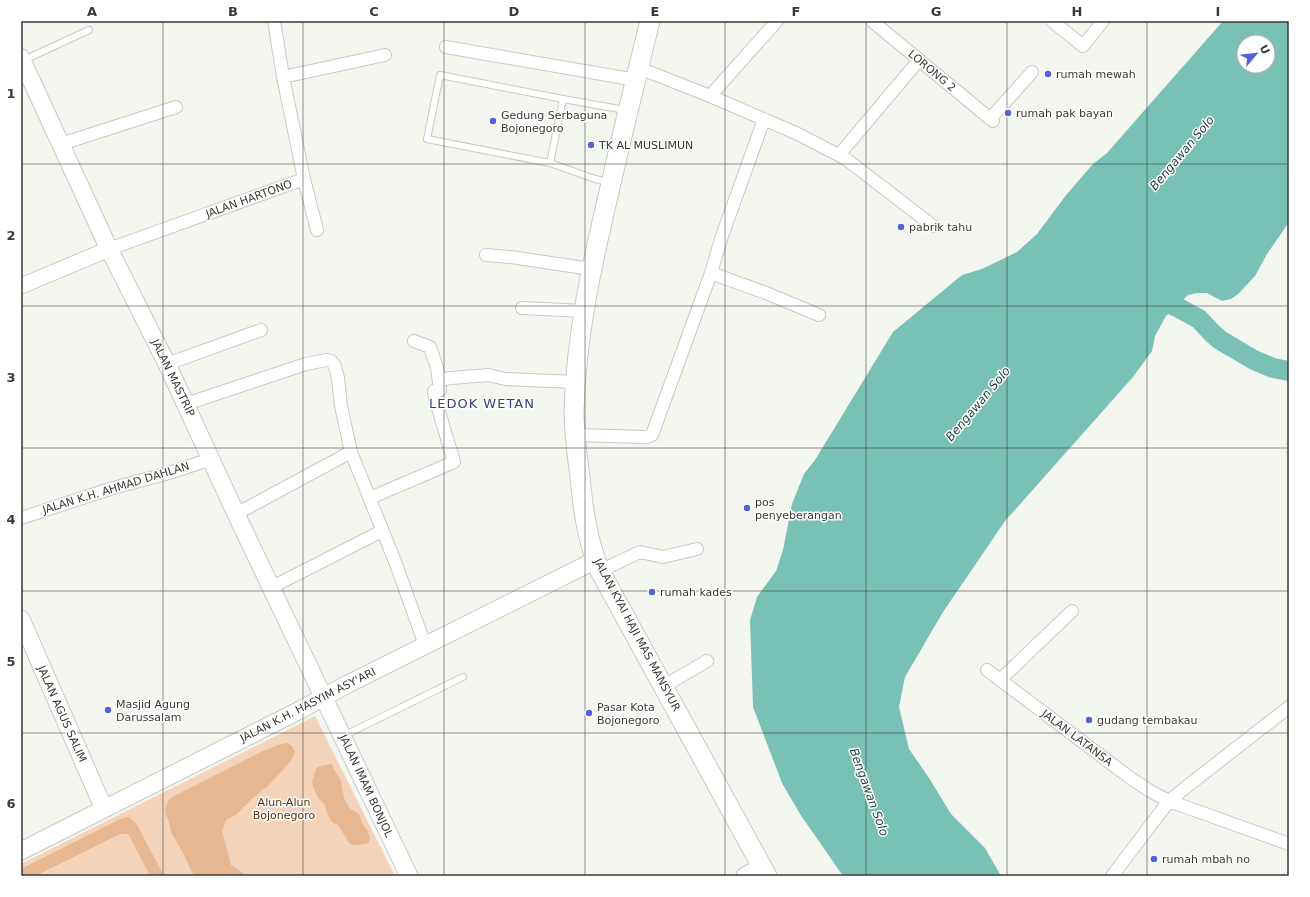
<svg xmlns="http://www.w3.org/2000/svg" width="1310" height="897" font-family="'DejaVu Sans',sans-serif">
<style>
.green{fill:#f3d3ba}
.forest{fill:#e6b791}
.water{fill:#79c1b5;fill-rule:evenodd}
.lines{fill:none;stroke-linecap:round;stroke-linejoin:round}
.river{stroke:#79c1b5;stroke-width:20}
.service-casing{stroke:#c8cac5;stroke-width:8}
.minor-casing{stroke:#c8cac5;stroke-width:14}
.tertiary-casing{stroke:#c8cac5;stroke-width:17}
.secondary-casing{stroke:#c8cac5;stroke-width:19}
.primary-casing{stroke:#c8cac5;stroke-width:21}
.service{stroke:#fff;stroke-width:6}
.minor{stroke:#fff;stroke-width:12}
.tertiary{stroke:#fff;stroke-width:15}
.secondary{stroke:#fff;stroke-width:17}
.primary{stroke:#fff;stroke-width:19}
.grid{fill:none;stroke:#393937;stroke-width:1;stroke-opacity:0.55}
.poi-dot{fill:#5661d8;stroke:#fff;stroke-width:1.5}
.labels{text-anchor:middle;dominant-baseline:central;stroke-width:3;stroke-linejoin:round;paint-order:stroke}
.street-label{font-size:11px;fill:#393937;stroke:#fff}
.poi-label{font-size:11px;fill:#393937;stroke:#fff;text-anchor:start}
.park-label{font-size:11px;fill:#592f00;stroke:#fff}
.water-label{font-size:12px;font-style:italic;fill:#1c3f3a;stroke:#fff}
.quarter-label{font-size:13px;letter-spacing:1px;fill:#363e79;stroke:#fff}
.neatline{fill:none;stroke:#393937;stroke-width:1.5}
.grid-label{font-size:13px;text-anchor:middle;font-weight:bold;fill:#393937}
</style>
<rect width="100%" height="100%" fill="#f4f6f0"/>
<!-- green -->
<path class="green" d="M315,716L395,876H21V864Z"/>
<!-- forest -->
<path class="forest" d="M287,743L292,746L295,752L290,762L268,786L254,797L237,814L226,820L222,831L231,865L243,873L244,876H194L183,853L171,832L169,822L166,815L165,810L168,801L172,797L180,793L263,751L281,744Z
M331,764L341,781L344,798L350,809L359,814L363,825L367,830L370,838L369,843L358,845L350,844L338,825L332,822L327,813L325,805L319,799L313,787L312,781L317,767Z
M128,817L136,823L164,876H150L131,839L128,834H120L35,876H21V869L118,820Z"/>
<!-- water -->
<path class="water" d="M1223,21H1289V222L1267,254L1255,276L1238,294L1231,299L1222,301L1207,293H1197L1188,295L1166,316L1155,336L1152,351L1133,377L1005,521L943,612L905,677L899,707L909,749L929,778L951,814L985,848L1001,876H843L800,814L782,783L753,707L750,620L757,597L776,571L783,550L792,504L804,474L815,460L893,332L962,275L982,269L1017,252L1037,234L1067,194L1093,164L1107,153ZM1244,42H1268V66H1244Z"/>
<g class="lines">
<!-- river -->
<path class="river" d="M1150,295L1175,306L1199,319L1212,333L1220,340L1254,360L1273,368L1289,371"/>
<!-- service casing -->
<g class="service-casing">
<path id="service" d="M24,60L89,30
M550,163L427,139L440,75L563,99
M610,182L595,179L550,163L563,99L625,110
M343,736L463,677"/>
</g>
<!-- minor casing -->
<g class="minor-casing">
<path id="minor" d="M872,21L993,121
M1052,21L1083,46L1103,21
M446,47L636,80
M639,68L710,96L777,21
M283,77L385,55
M710,96L798,134L846,159L933,226
M990,119L1032,72
M61,144L176,107
M839,155L919,60
M304,179L317,230
M109,249L304,179L283,77L274,21
M486,255L511,257L591,269
M711,273L766,293L819,315
M522,308L584,311
M167,364L261,330
M439,380L451,378L489,375L505,379L576,382
M186,404L306,364L326,360L331,361L335,366L338,378L341,406L351,452L396,564L425,645
M575,435L646,437L652,435L711,273L721,239L764,119
M370,498L454,462L435,398L434,391L440,390L437,368L430,347L414,341
M236,514L351,452
M21,518L113,488L169,473L211,459
M600,571L640,552L663,557L697,549
M272,587L382,531
M987,670L1129,777L1150,791L1169,801L1289,844
M1000,680L1072,611
M664,686L707,661
M1112,876L1169,801L1190,784L1289,707"/>
</g>
<!-- tertiary casing -->
<g class="tertiary-casing">
<path id="tertiary" d="M21,286L109,249"/>
</g>
<!-- secondary casing -->
<g class="secondary-casing">
<path id="secondary" d="M21,58L109,249L167,364L236,514L409,876
M21,619L104,809
M21,851L302,709L348,684L596,560
M745,876L762,867"/>
</g>
<!-- primary casing -->
<g class="primary-casing">
<path id="primary" d="M650,21C636,78 622,135 609,192C592,264 576,336 574,410C574,432 577,455 580,477C583,509 587,540 600,571L767,876"/>
</g>
<!-- service -->
<use href="#service" class="service"/>
<!-- minor -->
<use href="#minor" class="minor"/>
<!-- tertiary -->
<use href="#tertiary" class="tertiary"/>
<!-- secondary -->
<use href="#secondary" class="secondary"/>
<!-- primary -->
<use href="#primary" class="primary"/>
</g>
<!-- grid -->
<path class="grid" d="M163,21V876M303,21V876M444,21V876M585,21V876M725,21V876M866,21V876M1007,21V876M1147,21V876M21,164H1289M21,306H1289M21,448H1289M21,591H1289M21,733H1289"/>
<!-- markers -->
<g class="poi-dot">
<circle cx="1048" cy="74" r="4"/>
<circle cx="1008" cy="113" r="4"/>
<circle cx="493" cy="121" r="4"/>
<circle cx="591" cy="145" r="4"/>
<circle cx="901" cy="227" r="4"/>
<circle cx="747" cy="508" r="4"/>
<circle cx="652" cy="592" r="4"/>
<circle cx="108" cy="710" r="4"/>
<circle cx="589" cy="713" r="4"/>
<circle cx="1089" cy="720" r="4"/>
<circle cx="1154" cy="859" r="4"/>
</g>
<g class="labels">
<!-- street labels -->
<g class="street-label">
<text transform="translate(932 71) rotate(40)">LORONG 2</text>
<text transform="translate(249 199) rotate(-20)">JALAN HARTONO</text>
<text transform="translate(173 378) rotate(64)">JALAN MASTRIP</text>
<text transform="translate(116 488) rotate(-17)">JALAN K.H. AHMAD DAHLAN</text>
<text transform="translate(637 635) rotate(62)">JALAN KYAI HAJI MAS MANSYUR</text>
<text transform="translate(308 705) rotate(-27)">JALAN K.H. HASYIM ASY'ARI</text>
<text transform="translate(62 714) rotate(66)">JALAN AGUS SALIM</text>
<text transform="translate(1077 738) rotate(37)">JALAN LATANSA</text>
<text transform="translate(366 786) rotate(65)">JALAN IMAM BONJOL</text>
</g>
<!-- poi labels -->
<g class="poi-label">
<text x="1056" y="74">rumah mewah</text>
<text x="1016" y="113">rumah pak bayan</text>
<text x="501" y="115">Gedung Serbaguna<tspan x="501" dy="13">Bojonegoro</tspan></text>
<text x="599" y="145">TK AL MUSLIMUN</text>
<text x="909" y="227">pabrik tahu</text>
<text x="755" y="502">pos<tspan x="755" dy="13">penyeberangan</tspan></text>
<text x="660" y="592">rumah kades</text>
<text x="116" y="704">Masjid Agung<tspan x="116" dy="13">Darussalam</tspan></text>
<text x="597" y="707">Pasar Kota<tspan x="597" dy="13">Bojonegoro</tspan></text>
<text x="1097" y="720">gudang tembakau</text>
<text x="1162" y="859">rumah mbah no</text>
</g>
<!-- park labels -->
<g class="park-label">
<text x="284" y="802">Alun-Alun<tspan x="284" dy="13">Bojonegoro</tspan></text>
</g>
<!-- water labels -->
<g class="water-label">
<text transform="translate(1182 153) rotate(-50)">Bengawan Solo</text>
<text transform="translate(978 404) rotate(-50)">Bengawan Solo</text>
<text transform="translate(869 792) rotate(70)">Bengawan Solo</text>
</g>
<!-- quarter labels -->
<g class="quarter-label">
<text x="482" y="403">LEDOK WETAN</text>
</g>
</g>
<!-- border -->
<rect width="1310" height="897" fill="none" stroke="#ffffff" stroke-width="44"/>
<!-- north arrow -->
<g transform="translate(1256 54) rotate(62)"><circle r="19" fill="#ffffff" stroke="#b0b0af"/>
<path d="M0-3L7 15L0 10L-7 15Z" fill="#5661d8"/>
<text y="-6" font-size="11" font-weight="bold" text-anchor="middle" fill="#393937">U</text>
</g>
<rect x="22" y="22" width="1266" height="853" class="neatline"/>
<g class="grid-label">
<text x="92" y="16">A</text>
<text x="233" y="16">B</text>
<text x="374" y="16">C</text>
<text x="514" y="16">D</text>
<text x="655" y="16">E</text>
<text x="796" y="16">F</text>
<text x="936" y="16">G</text>
<text x="1077" y="16">H</text>
<text x="1218" y="16">I</text>
<text x="11" y="98">1</text>
<text x="11" y="240">2</text>
<text x="11" y="382">3</text>
<text x="11" y="524">4</text>
<text x="11" y="666">5</text>
<text x="11" y="808">6</text>
</g>
</svg>
